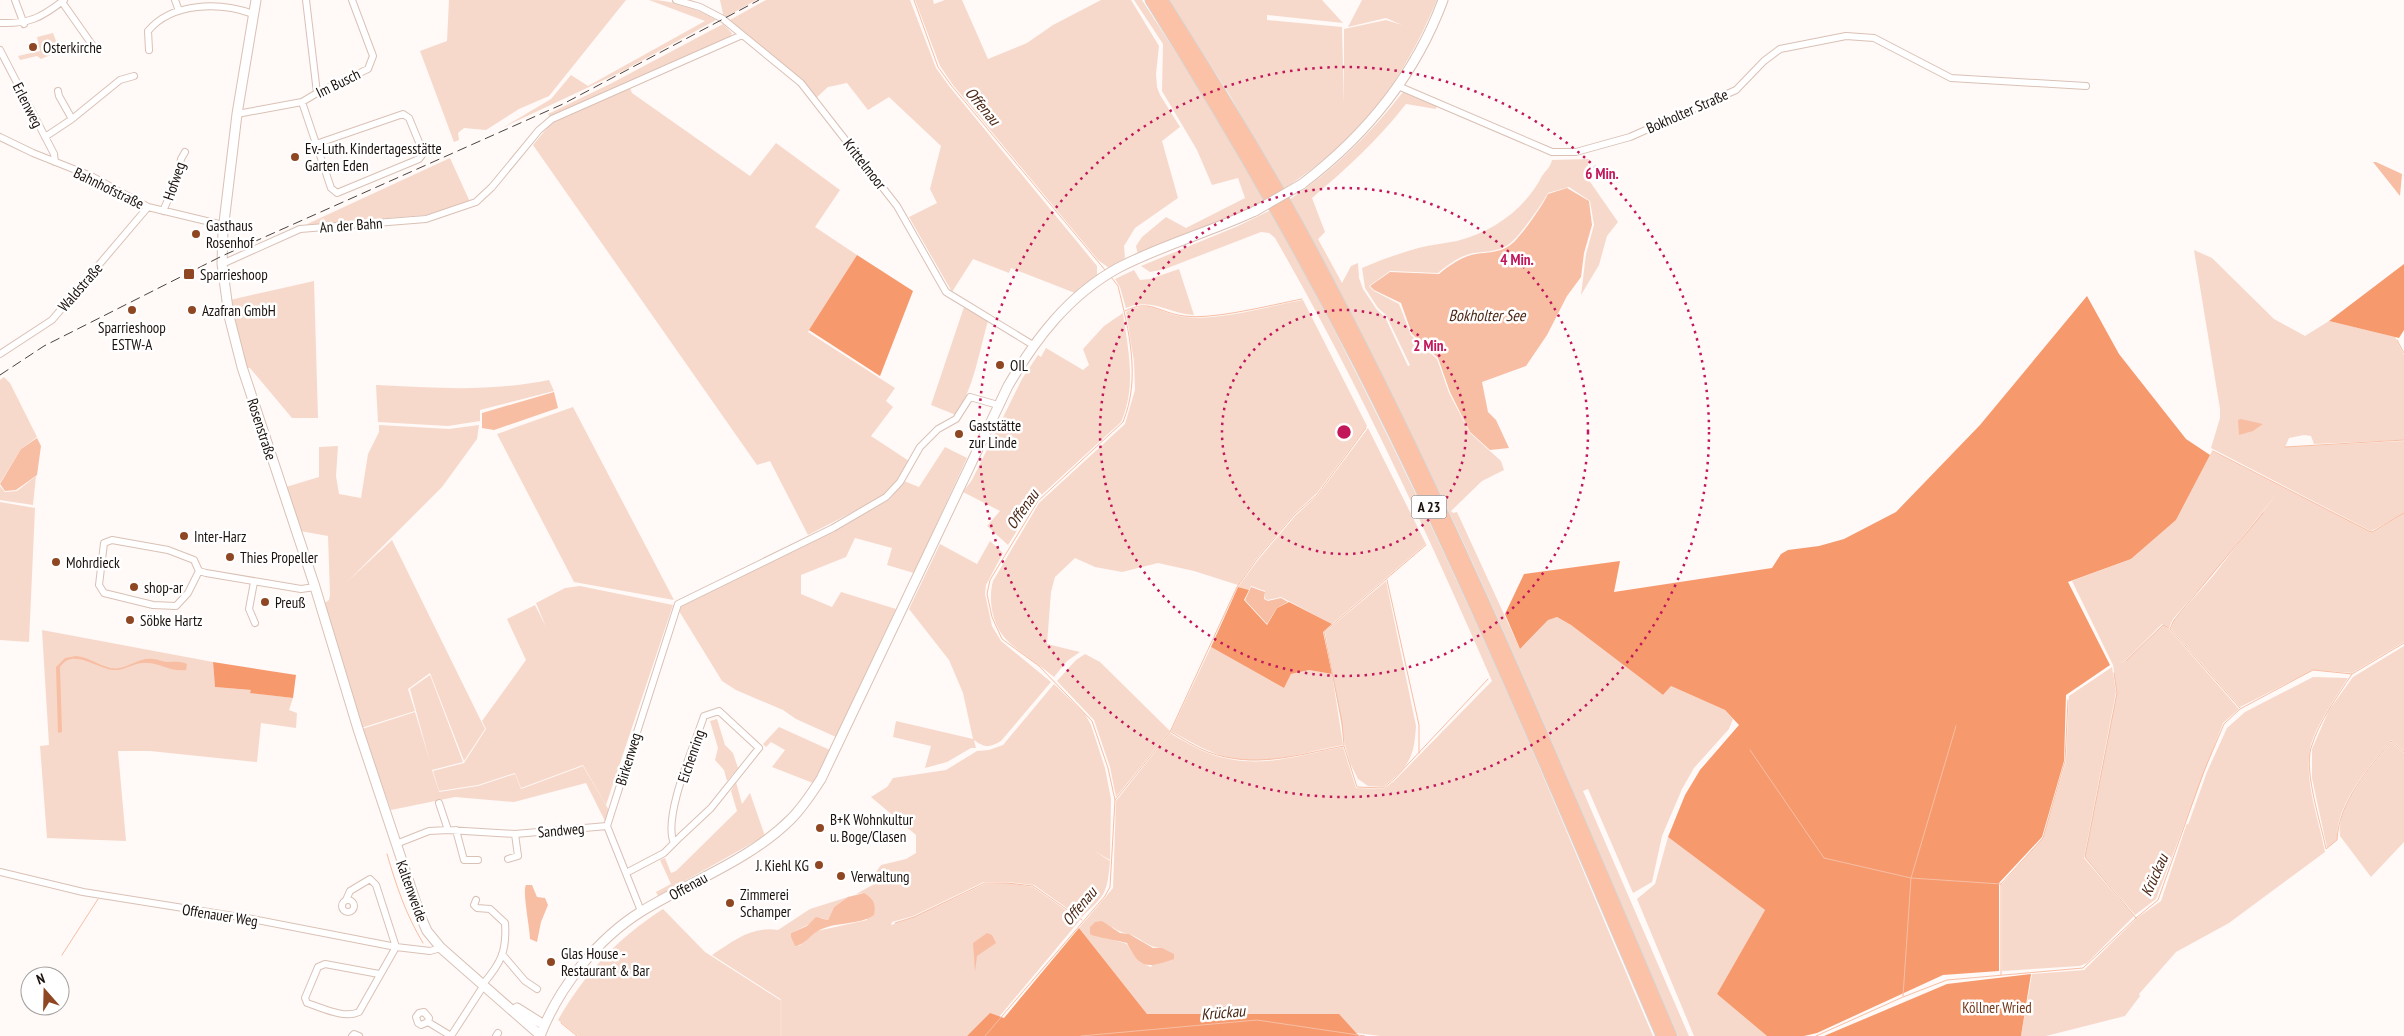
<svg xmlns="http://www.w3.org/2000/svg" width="2404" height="1036" font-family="'PT Sans Narrow',sans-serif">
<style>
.green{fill:#f7d9cb;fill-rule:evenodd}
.forest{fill:#f69a6e}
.water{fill:#f7bea4}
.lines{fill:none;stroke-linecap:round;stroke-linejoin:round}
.stream{stroke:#f7bea4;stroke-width:1}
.street-casing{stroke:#dac1b5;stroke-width:8}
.secondary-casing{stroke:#dac1b5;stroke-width:11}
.highway-casing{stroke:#d6d4d3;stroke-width:13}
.street{stroke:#fff;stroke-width:6}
.secondary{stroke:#fff;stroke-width:9}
.highway{stroke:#fbc2a7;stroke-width:11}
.rail{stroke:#4b4340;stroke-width:1;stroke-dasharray:10 5;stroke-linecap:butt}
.secondary-bridge-casing{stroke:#dac1b5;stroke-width:11;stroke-linecap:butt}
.secondary-bridge{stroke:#fff;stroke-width:9}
.ring{fill:none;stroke:#c2185b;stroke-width:2.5;stroke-dasharray:2.5 5}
.poi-dot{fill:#8e4722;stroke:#fff;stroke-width:2}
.labels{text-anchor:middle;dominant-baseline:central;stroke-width:5;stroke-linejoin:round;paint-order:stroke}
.shield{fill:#fff;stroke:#5f5856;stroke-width:1}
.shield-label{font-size:14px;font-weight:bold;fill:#1a110d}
.poi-label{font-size:15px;fill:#1a110d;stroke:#fff;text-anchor:start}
.street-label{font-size:15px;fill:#1a110d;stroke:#fff}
.park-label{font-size:15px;fill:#74391a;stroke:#fff}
.water-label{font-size:16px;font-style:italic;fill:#4b2715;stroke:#fff}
.centre{fill:#c2185b;stroke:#fff;stroke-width:2.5}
.ring-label{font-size:15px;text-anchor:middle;font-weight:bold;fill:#c2185b;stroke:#fff;stroke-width:5;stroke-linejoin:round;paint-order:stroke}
</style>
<rect width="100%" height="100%" fill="#fff9f7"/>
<!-- green -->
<path class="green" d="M449,0H626L549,96L519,109L486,130L464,128L458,133L459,140L454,142L420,51L447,41Z
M649,0C673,0 696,8 716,20L621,72L504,127L551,99L571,75L588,86L705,21Z
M720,0H756L724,18Z
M766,0H910L936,68L949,86L1097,266V275L1075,293L1011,268L1009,273L973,259L952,292L909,217L937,203L930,189L941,146L889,97L868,110L847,83L828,87L816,98L728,21Z
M915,0H933L934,4L945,0H962L988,59L1027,43L1053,25L1101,0H1131L1159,46L1156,74L1157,87L1160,95L1180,127L1162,141L1178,198L1135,228L1124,246L1125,258L1109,268L1098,260L953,85L940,66Z
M1134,0H1142L1195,82L1264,200C1226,224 1180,239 1138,255L1136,246L1142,237L1166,217L1186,228L1245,198L1238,178L1212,185L1197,150L1162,91L1163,44Z
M1169,0H1322L1343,23L1267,15V20L1342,27L1344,104V29L1386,20L1402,25L1386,18L1348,27L1362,0H1437C1402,83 1359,141 1283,189L1229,94Z
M723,24L732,33L729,40L551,118L548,114L612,83Z
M53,33L60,51L41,59L37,56L20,60L18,56L40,51L37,37Z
M629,86L632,93L750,176L776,143L840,190L815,227L857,255L808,332L895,388L886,401L893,407L871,436L909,461L898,481L884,496L808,535L770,461L757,465L533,145L552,122Z
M1403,92L1437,106L1436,109L1406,104C1378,140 1346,169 1312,198L1325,232L1318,239L1342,283L1351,266L1358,263L1359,278L1363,289L1377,310L1385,317L1408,366L1410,365L1386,315L1378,308L1365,288L1362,268C1383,259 1405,251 1427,246C1437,244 1447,243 1457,241C1493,232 1525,209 1542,176C1546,170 1550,168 1552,160L1589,159L1586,176L1618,222L1607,236L1599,265L1581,295L1586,254L1594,225L1590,201L1569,187L1548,193C1542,204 1518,239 1508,245C1497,252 1487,251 1475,253C1462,254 1448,265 1438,273L1390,271L1369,286L1374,291L1399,304L1411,335L1437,359L1449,393L1470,433L1501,461L1504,470L1482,481L1451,511L1453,513L1457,512L1520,649L1548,619L1557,617L1571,625L1663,695L1671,686L1725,710L1733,719L1729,729L1694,768L1682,789L1662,836L1652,882L1633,893L1588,789L1583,791L1689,1036H1678C1617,894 1557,751 1494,610C1432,470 1362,334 1289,200C1334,170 1370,134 1403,92Z
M450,158L470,202L426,215L305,225Z
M1271,210C1353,362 1429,516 1499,674C1552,794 1601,915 1653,1036H1381L1356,1033L1338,1014H1147L1079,928L1113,888L1116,801L1170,733C1182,740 1195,748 1208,753C1256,771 1294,756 1343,747L1356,788L1383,789L1394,781L1492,681C1426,530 1357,380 1275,238L1269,233L1261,232L1165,269L1150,272L1141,266L1238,226ZM1112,927C1118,931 1121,932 1128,934C1141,937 1147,948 1162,948L1151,967C1139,963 1133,955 1127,944L1102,936Z
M2194,250L2212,258L2274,319L2305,336L2329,321L2395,337L2404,355V440L2314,444L2311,436L2304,435L2289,438L2285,447L2404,441V642L2352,673L2313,670L2240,707L2171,629L2174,620L2213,576L2278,492L2212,575L2173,619L2169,628L2162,624L2125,661L2118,663L2126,661L2163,625L2169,629L2239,709L2223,723L2156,899L2135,915L2085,857L2117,692L2113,665L2072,581L2131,559L2176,520L2212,451L2369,531L2372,532L2402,515L2371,531L2369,530L2211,448L2220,418V409Z
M1179,269L1194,315C1169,314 1152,297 1126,308L1120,287L1115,279L1134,270L1140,280L1150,279Z
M314,281L318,418H292L250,368H247L232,316L230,300Z
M1303,300L1367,426L1317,493L1295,513L1256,559L1238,585L1194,571L1158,563L1122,572L1095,567L1075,558L1055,577L1051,592L1047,644L1080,652L1067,661L1054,677C1041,666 1014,649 1004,637C992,623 988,599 993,581L1039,503L1125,424L1135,390L1134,362L1126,312C1153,298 1160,315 1185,317C1219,321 1269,306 1303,300Z
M964,307L988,321C979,352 974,387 956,415L931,405Z
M1123,313C1128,350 1137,386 1121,422L1036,500L1008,545L987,526L1000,511L963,492L972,480L1022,379L1038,355L1041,357L1046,348L1083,370L1089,365L1083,349L1104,326Z
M4,377L10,383L37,437L21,449L0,483V380Z
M549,380L554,391L480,410V421L448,426L378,422L376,385C436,388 489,392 549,380Z
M573,407L674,600L574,582L497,434Z
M379,425L449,429L479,425L477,439L442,487L348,581L392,540L485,729L464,761L430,673L408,689L415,711L361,728L323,604L329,600L330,595L328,536L300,531L286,487L319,477V447L338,446L336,476L339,494L361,498L368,454L379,432Z
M1368,428L1426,544L1332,624L1281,597L1268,600L1265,599V591L1251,586L1249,590L1238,587L1258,560L1296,515L1318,495Z
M945,447L967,458L914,573L887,565L892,548L855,538L846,557L801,575V594L832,607L841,592L896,609L836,737L796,719L783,710L736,690L722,681L679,611L682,606L835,530L889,500L904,481L919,487Z
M36,476L33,505L0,500V486L5,492L17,491Z
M0,502L35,508L29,642L0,640Z
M990,541L1003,553L986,585L985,594L992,626L1001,641L1051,682L1001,741C989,748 985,748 974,740L976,748H971L947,762L925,768L931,746L893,737L896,721L973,739L963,693L949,660L909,609L940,544L977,564Z
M1386,581L1416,726C1414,759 1409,766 1383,787L1368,786L1358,779L1350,763L1345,745L1325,632Z
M580,586L673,605L606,805L583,765L521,788L515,773L478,785L439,791L433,771L464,763L486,729L482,721L526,660L507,619L535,605L546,627L536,603L565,588Z
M42,630L213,662L215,687L251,690V693L293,698L289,710L297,713L296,728L261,723L257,762L150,751H118L126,841L47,838L40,746L49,745Z
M2404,646V751L2391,740C2369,768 2336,802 2337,840L2327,848L2312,778V749L2329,710L2353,677Z
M1211,647L1284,688L1291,674L1309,670L1332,674L1343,745C1308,751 1267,766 1232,758C1210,754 1191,742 1171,731Z
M1085,654L1100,662L1170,731L1116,797L1110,767L1094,720L1057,681L1076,660Z
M2112,667L2116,692L2084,858L2134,916L2087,963L2080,966L2002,971V884L2043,838L2066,761L2069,696Z
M430,675L463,762L432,770L439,792L478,786L515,774L521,789L583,766L610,812L607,822L605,821L586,783L514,802L455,797L391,810L362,729L415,712L430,762L410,689Z
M2313,677L2348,678C2336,697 2314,728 2310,749C2304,782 2319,820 2325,852L2229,923L2176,952L2139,994L2140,996L2125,1016L2046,1036H2021L2032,974L2084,970L2137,918L2161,901L2187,823L2188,825L2207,772L2227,728L2245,712Z
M1054,684L1085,714L1091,725L1105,768L1111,799L1110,860L1093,850L1110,861C1107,896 1105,894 1081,918L1034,885L1007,882H984L913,916L892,922L891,925L914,917L985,884L1008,883L1033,887L1080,920L999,1017L990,1014L967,1036H782V1000L712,955C734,941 751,926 778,930L810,909L848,897L834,907L828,920L822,918L791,933L799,946L817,931L867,920L864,893L856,894L878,882L876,872L881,865L906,859L916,853V835L871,797L887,787L893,778L946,770L977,751L989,750L1003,745Z
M717,719L725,745L733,753L738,768L727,781L724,770L715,760L718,748L710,721Z
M779,727L830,750L813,783L772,767L785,750L771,742L766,747L763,744Z
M2391,742L2404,753V842L2371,877L2340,836C2336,805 2373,765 2391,742Z
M736,782L742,804L750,793L765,836L658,896L656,892L671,884L660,860L665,858L671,873L676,871L737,811L731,791Z
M1668,837L1765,910L1717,994L1767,1036H1694L1637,899L1655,884Z
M663,909L705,952L780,1000V1036H578L558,1020C585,973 617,939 663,909Z"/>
<!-- forest -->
<path class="forest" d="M857,255L913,291L880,376L809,330Z
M2404,264V330L2399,338L2329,321Z
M2087,296L2119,354L2186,439L2210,455L2176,520L2131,559L2068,582L2110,665L2066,695L2064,761L2042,837L1999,883V971L1943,975L1817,1033L1804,1036H1767L1717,994L1765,910L1668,837L1685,795L1700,770L1739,725L1725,710L1671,686L1663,695L1571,625L1557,617L1548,620L1520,649L1505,614L1524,574L1620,561L1614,592L1772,568L1781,554L1788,550L1819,546L1844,539L1896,512L1980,425Z
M1238,587L1249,590L1244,600L1267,625L1277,608L1289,602L1332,624L1323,632L1332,674L1309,670L1291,674L1284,688L1211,647Z
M213,662L296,675L293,698L250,693L251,690L215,687Z
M1079,928L1147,1014H1339L1359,1036H967L990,1013L1004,1018Z
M2031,974L2021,1036H1824L1947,984Z"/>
<!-- water -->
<path class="water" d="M2373,162H2376L2402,174L2400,196Z
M1567,188L1589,201L1592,225L1584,253L1581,277L1567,296L1547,335L1526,366L1482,382L1488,412L1496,420L1509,448L1490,450L1470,432L1450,392L1438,358L1412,334L1401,303L1374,290L1370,286L1390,272L1439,274C1448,266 1463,256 1476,254C1487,252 1498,253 1509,246C1519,240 1543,205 1548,194Z
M554,392L558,408L494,430L482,428V413Z
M2241,419L2263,424L2253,431L2239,435L2238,420Z
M37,438L41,446L37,475L16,490L5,491L0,484L21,449Z
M1251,587L1265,592L1264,599L1268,601L1281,598L1288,602L1277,608L1267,624L1245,600Z
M76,656C91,657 105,671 120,668C131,666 140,657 153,659C158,659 162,662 168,662C174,662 181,661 187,664L186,670C168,672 161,662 144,663C133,663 124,671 114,670C97,669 73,647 60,667L62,732L58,733L56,667L65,658Z
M526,885H532L537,897L545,898L548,905L541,922L537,942L530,939C530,928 522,891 526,885Z
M864,893C874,899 876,904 874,915C858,926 835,921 818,931C810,935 805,945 795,946L791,937V933L807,926L816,917L828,920L834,907L848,897Z
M1102,921L1120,933L1129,934L1153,948H1162L1174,954V959C1148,968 1140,970 1127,943C1117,940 1094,937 1090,934V927L1095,922Z
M987,933L992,935L996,943L977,956L975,972L973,943Z"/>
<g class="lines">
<!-- stream -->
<path class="stream" d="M914,0L938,67L951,85L1105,270
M1125,311C1150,298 1159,313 1184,316C1213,320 1271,305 1302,299
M2397,340L2404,353
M2285,447L2404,440
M2213,451L2369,531L2372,532L2404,513
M1387,580L1419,725V753
M2126,661L2163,625L2169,628
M2114,673L2117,693L2085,857L2136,918
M2352,674C2337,697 2319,721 2311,748C2304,773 2321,823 2326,849L2337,840C2339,801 2368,770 2391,741L2404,752
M2240,708L2170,629L2174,620L2263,513
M1171,732C1183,739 1195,747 1208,752C1255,769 1296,755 1344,746L1357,787L1383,788L1394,779L1488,679
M1344,745L1342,722L1324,632L1426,545
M1750,750L1824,858L1911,878L2001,884L2043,838L2065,761L2068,700
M1115,800L1170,732L1237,587L1257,559L1295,514L1317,495L1366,428
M387,854C396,885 406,915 423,943
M895,923L914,917L985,883H1007L1033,886L1082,920
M62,955L98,899
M2001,975V884
M1903,996L1911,878L1956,726
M561,1023L577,1036
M781,1036V1000
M985,1036L1105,896L1110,887L1115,800L1108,768L1092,721L1039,666L1002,639L992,617L987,594L990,580L1038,501L1123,422C1141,378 1129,331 1118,286L1111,277
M1081,1036L1257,1020L1365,1036
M1816,1036L1903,997L1947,980L2083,968L2136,918L2158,900L2204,771L2224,724L2240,709L2313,670L2352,674L2404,643"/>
<!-- street casing -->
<g class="street-casing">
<path id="street" d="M15,0L24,24
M175,0L179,11
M306,0L317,93
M676,0L700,7L723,19L801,83L897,206L946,292L1033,345
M62,2L93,46
M0,23C29,24 41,18 64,0
M0,50L54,154L55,162
M149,50L148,31C172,2 220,2 253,14
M1398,86L1552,152H1576L1630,137L1736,90L1764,61L1780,49L1846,36L1874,38L1951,78L2086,86
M58,91L59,96L72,119
M302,102L331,188L337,193L419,159L422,155L421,147L409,118L403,114L316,144
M237,114L302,102L317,93L368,69L373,56L352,0
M0,137L33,153L91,176L148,207L223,225
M45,137L72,119L120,80L134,76
M163,211L177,179L181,159L185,152
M222,264L300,229L426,219L476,202L492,187L539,130L552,119L742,35
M0,354L52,320L148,207
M199,571L188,593L176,606L153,605L104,593L99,585L104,543L112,540L168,550L194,560L199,571L206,573L301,589L315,587
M254,582L249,609L255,623
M439,803L448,830
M456,830L464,860H478
M396,844L429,831L448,830L515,834L607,826
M508,859L518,856L515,834
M0,872L83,892L252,919L396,947L430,951L441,948
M626,873L664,853L680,837L711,808L759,748L719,711L704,716C695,744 662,817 674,843
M346,900L350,891L370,879L376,885L396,947L359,1012C344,1019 323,1008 307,1003L305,998L318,967L325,964L379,974
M476,900L474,905L477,908L490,909L505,923C507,951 501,963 483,984
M342 906a6 6 0 1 1 12 0a6 6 0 1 1-12 0Z
M641,911L607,826L678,604L833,528L886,497L900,482L920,447L938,429L956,419L970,397L998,405
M502,954L525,981L537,989
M428,1022L429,1018L424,1012L419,1013L416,1017L418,1023L421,1025L428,1022L451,1036L484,985
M352,1036L354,1034L359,1036
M496,1036L498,1033"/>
</g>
<!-- secondary casing -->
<g class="secondary-casing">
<path id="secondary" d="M256,0L237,114L223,231L222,264L229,316L242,367L315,587L358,729L420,915L427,931L441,948L540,1035
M1302,184C1365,136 1415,76 1443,0
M517,1008L544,1025
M540,1036C559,987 597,939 642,911C691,881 750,860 791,819C803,807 812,793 821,779L1008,386C1036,338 1069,295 1118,268C1162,245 1210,232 1255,211"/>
</g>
<!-- highway casing -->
<g class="highway-casing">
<path id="highway" d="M1151,0C1225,118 1295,239 1359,363C1471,582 1565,810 1662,1036
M1162,0C1209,74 1255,148 1297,224C1440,486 1554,762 1671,1036"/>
</g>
<!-- street -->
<use href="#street" class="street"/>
<!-- secondary -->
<use href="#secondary" class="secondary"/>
<!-- highway -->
<use href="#highway" class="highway"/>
<!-- rail -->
<path class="rail" d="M0,375L44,346L222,256L563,104L759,0"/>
<!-- secondary-bridge casing -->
<g class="secondary-bridge-casing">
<path id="secondary-bridge" d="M1255,211L1302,184"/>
</g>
<!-- secondary-bridge -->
<use href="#secondary-bridge" class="secondary-bridge"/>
</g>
<!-- distance rings -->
<g class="ring">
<circle cx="1344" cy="432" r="122"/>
<circle cx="1344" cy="432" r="244"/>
<circle cx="1344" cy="432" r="365"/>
</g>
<!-- markers -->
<g class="poi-dot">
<circle cx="33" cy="47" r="5"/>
<circle cx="295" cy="157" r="5"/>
<circle cx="196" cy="234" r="5"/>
<rect x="183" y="268" width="12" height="12" rx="2.5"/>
<circle cx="132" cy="310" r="5"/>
<circle cx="192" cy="310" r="5"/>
<circle cx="1000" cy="365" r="5"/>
<circle cx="959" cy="434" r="5"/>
<circle cx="184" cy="536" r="5"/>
<circle cx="230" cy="557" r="5"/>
<circle cx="56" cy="562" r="5"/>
<circle cx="134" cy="587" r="5"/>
<circle cx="265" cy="602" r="5"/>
<circle cx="130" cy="620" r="5"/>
<circle cx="820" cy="828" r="5"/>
<circle cx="819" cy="865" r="5"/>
<circle cx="841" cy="876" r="5"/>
<circle cx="730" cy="903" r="5"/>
<circle cx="551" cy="962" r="5"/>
</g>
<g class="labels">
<!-- shield labels -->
<rect class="shield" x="1411.5" y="495.5" width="35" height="23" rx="4"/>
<g class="shield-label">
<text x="1429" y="507">A 23</text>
</g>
<!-- poi labels -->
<g class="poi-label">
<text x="43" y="47">Osterkirche</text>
<text x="305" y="148">Ev.-Luth. Kindertagesstätte<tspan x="305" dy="17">Garten Eden</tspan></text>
<text x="206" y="225">Gasthaus<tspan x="206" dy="17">Rosenhof</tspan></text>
<text x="200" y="274">Sparrieshoop</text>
<text x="202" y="310">Azafran GmbH</text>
<text x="132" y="327" text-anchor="middle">Sparrieshoop<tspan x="132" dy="17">ESTW-A</tspan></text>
<text x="1010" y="365">OIL</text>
<text x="969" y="425">Gaststätte<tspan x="969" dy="17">zur Linde</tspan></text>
<text x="194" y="536">Inter-Harz</text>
<text x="240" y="557">Thies Propeller</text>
<text x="66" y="562">Mohrdieck</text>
<text x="144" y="587">shop-ar</text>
<text x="275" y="602">Preuß</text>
<text x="140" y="620">Söbke Hartz</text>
<text x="830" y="819">B+K Wohnkultur<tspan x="830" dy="17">u. Boge/Clasen</tspan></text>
<text x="809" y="865" text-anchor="end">J. Kiehl KG</text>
<text x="851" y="876">Verwaltung</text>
<text x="740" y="894">Zimmerei<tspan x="740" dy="17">Schamper</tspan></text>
<text x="561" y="953">Glas House -<tspan x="561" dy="17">Restaurant &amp; Bar</tspan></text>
</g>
<!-- street labels -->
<g class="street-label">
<text transform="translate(338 83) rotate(-26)">Im Busch</text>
<text transform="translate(28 105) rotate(63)">Erlenweg</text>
<text transform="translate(1687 111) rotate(-24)">Bokholter Straße</text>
<text transform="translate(865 164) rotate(52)">Krittelmoor</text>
<text transform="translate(174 181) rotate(-71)">Hofweg</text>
<text transform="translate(109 188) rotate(26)">Bahnhofstraße</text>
<text transform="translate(351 225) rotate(-4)">An der Bahn</text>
<text transform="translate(80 287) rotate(-49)">Waldstraße</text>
<text transform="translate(262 429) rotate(72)">Rosenstraße</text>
<text transform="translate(691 756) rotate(-71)">Eichenring</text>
<text transform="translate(628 759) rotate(-73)">Birkenweg</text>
<text transform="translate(561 830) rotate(-5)">Sandweg</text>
<text transform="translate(688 886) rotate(-29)">Offenau</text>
<text transform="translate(412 891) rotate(70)">Kaltenweide</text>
<text transform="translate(220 915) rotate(9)">Offenauer Weg</text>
</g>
<!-- park labels -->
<g class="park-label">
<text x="1997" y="1007">Köllner Wried</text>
</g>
<!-- water labels -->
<g class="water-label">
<text transform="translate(983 106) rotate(50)">Offenau</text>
<text x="1487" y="315">Bokholter See</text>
<text transform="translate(1022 509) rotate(-55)">Offenau</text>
<text transform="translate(2154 875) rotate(-66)">Krückau</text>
<text transform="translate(1079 906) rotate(-50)">Offenau</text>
<text transform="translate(1223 1012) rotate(-5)">Krückau</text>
</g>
</g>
<circle cx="1344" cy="432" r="8" class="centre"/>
<g class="ring-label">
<text x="1602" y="179">6 Min.</text>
<text x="1517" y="265">4 Min.</text>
<text x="1430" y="351">2 Min.</text>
</g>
<!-- north arrow -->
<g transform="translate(45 991) rotate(340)"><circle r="24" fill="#ffffff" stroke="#a3a09e"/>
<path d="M0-4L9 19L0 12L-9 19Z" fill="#8e4722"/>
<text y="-8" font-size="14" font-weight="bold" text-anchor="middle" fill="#1a110d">N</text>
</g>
</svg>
